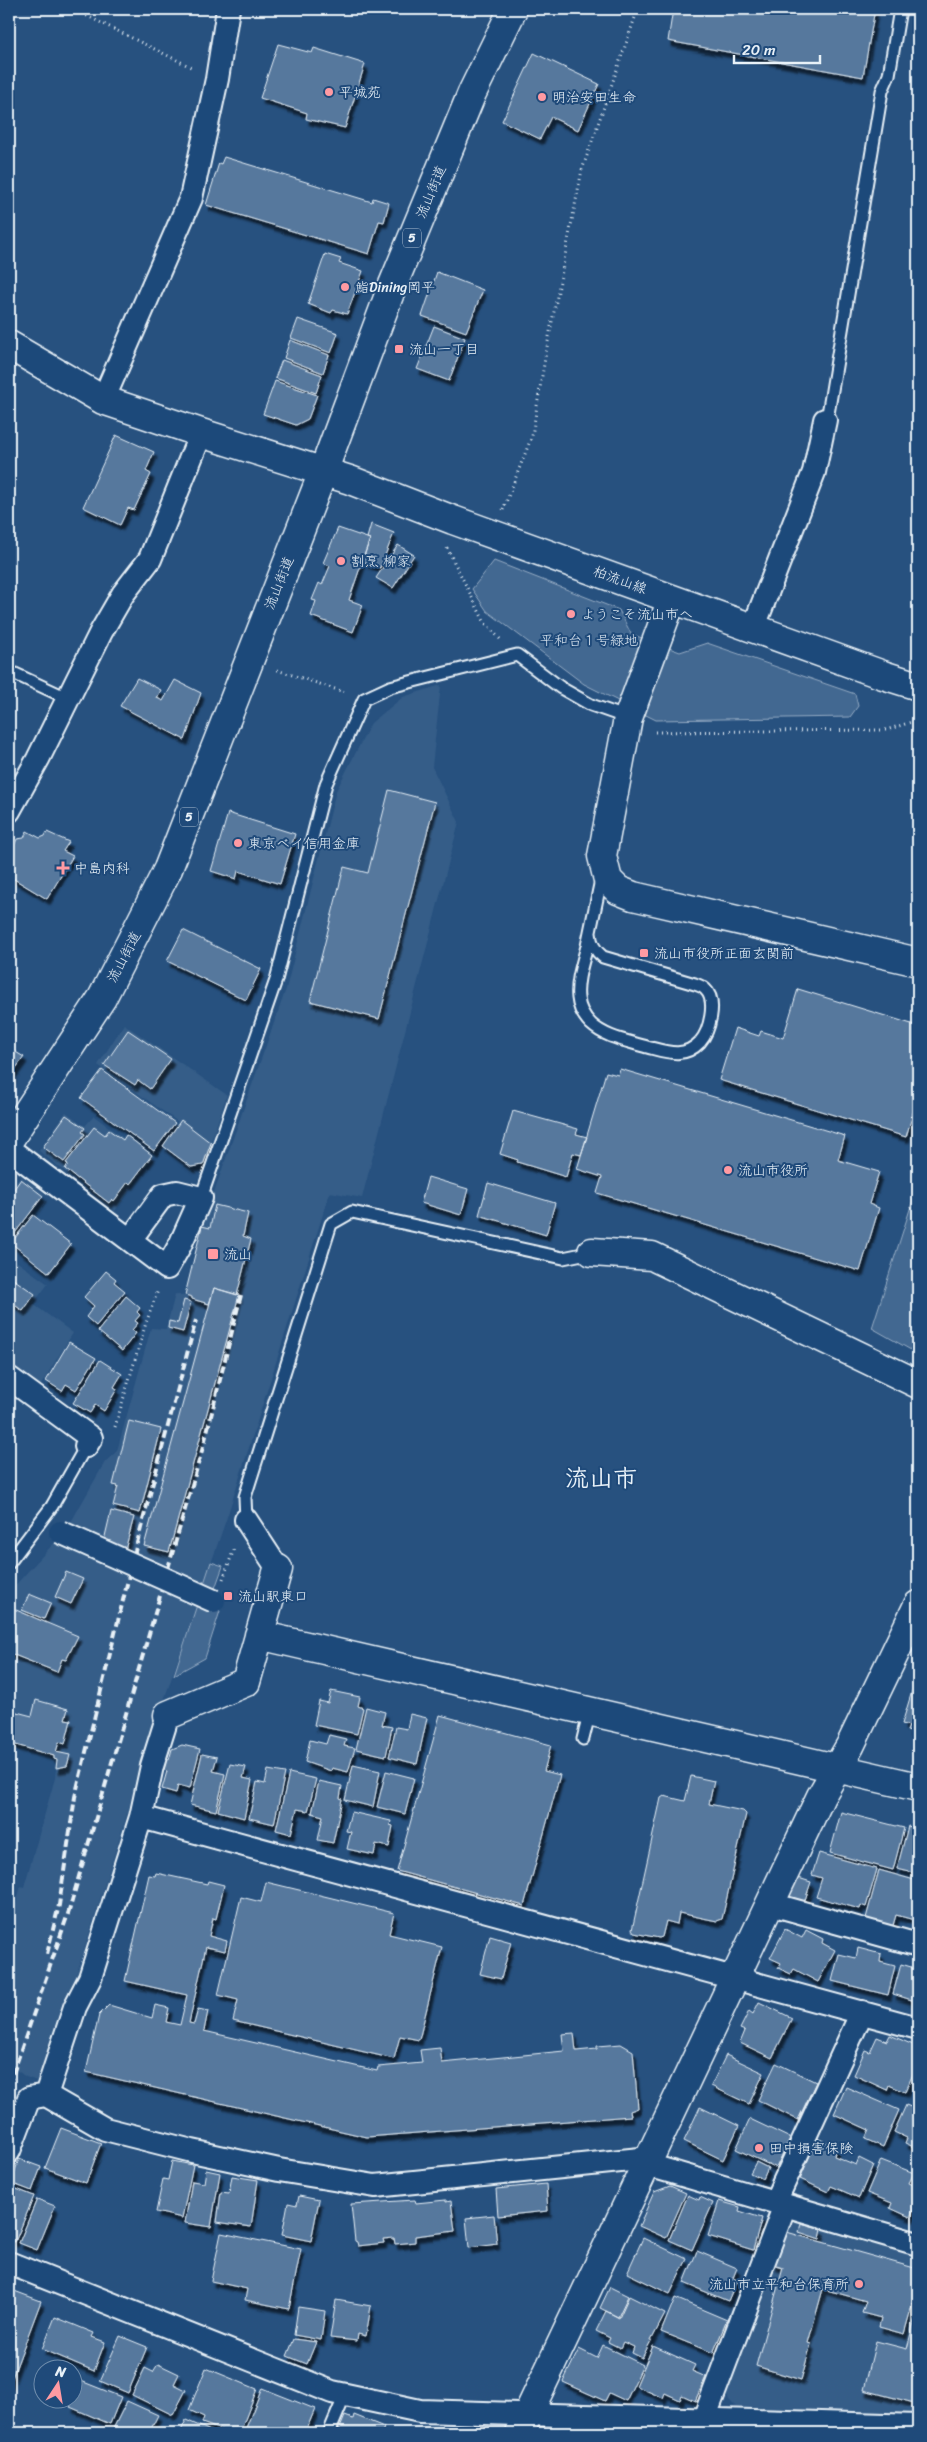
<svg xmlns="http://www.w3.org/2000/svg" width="927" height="2442" font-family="Sriracha,'Klee One',sans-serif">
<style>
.built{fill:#355d88}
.green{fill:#436891;stroke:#96acc4}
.building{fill:#57789d;stroke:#e8f1f8;filter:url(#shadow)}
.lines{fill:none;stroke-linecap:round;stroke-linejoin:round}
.lane-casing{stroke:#e8f1f8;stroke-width:15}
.street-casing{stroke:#e8f1f8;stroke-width:26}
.secondary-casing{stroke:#e8f1f8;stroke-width:31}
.primary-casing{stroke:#e8f1f8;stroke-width:31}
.path{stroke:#e8f1f8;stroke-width:3;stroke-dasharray:1 4;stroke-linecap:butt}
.lane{stroke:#1f4a7a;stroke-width:11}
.street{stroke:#1f4a7a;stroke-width:22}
.secondary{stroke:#1f4a7a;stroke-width:28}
.primary{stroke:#1f4a7a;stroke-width:28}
.rail{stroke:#e8f1f8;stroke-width:4;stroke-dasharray:8 4;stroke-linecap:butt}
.street-bridge-casing{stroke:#e8f1f8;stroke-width:26;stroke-linecap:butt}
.street-bridge{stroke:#1f4a7a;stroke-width:22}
.poi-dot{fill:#ff9aa2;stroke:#1f4a7a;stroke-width:2}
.labels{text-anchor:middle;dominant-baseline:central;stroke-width:4;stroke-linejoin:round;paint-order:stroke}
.shield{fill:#1f4a7a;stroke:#acbfd2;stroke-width:1}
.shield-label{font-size:12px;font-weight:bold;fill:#e8f1f8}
.poi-label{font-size:14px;fill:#e8f1f8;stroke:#1f4a7a;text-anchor:start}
.street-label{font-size:14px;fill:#e8f1f8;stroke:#1f4a7a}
.park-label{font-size:14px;fill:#d8e3ee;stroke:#1f4a7a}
.town-label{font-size:24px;font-weight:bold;fill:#e8f1f8;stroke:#1f4a7a}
</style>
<defs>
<filter id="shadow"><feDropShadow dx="3" dy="5.5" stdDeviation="1" flood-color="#0009"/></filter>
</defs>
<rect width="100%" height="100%" fill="#27517f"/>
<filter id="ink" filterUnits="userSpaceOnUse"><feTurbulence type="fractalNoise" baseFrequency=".02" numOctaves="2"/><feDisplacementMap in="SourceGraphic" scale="10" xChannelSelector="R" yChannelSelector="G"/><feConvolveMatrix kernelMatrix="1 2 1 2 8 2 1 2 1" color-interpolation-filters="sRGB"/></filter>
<g filter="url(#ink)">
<!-- built -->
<path class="built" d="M441,685L432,767L459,822L362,1198L330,1192L227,1517L152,1735L76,1976L63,2001L37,2081L26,2077L9,2065V1929L21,1886L24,1887L55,1778L57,1760L9,1746V1592L67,1529L105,1462L117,1451L151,1328L166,1329L175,1294L184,1296L202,1226L286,989L336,791L371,723L403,697Z
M124,1024L227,1095L203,1165L191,1167L162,1146L178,1122L98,1065Z
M66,1112L85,1126L94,1116L123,1138L127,1135L154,1156L115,1211L39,1151Z
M21,1176L45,1194L9,1244V1193Z
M9,1256L48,1284L33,1304L73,1333L39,1388L9,1366Z
M799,2220L918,2256V2416L736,2407L729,2400L726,2392L784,2225Z"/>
<!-- green -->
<path class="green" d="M494,561L619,610L631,634L680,652L707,643L855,694L858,706L850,717L656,720L584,684L487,611L472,589Z
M918,1184V1354L872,1328Z
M211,1562L223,1566L214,1591L206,1604L220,1611L205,1658L174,1675Z
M553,2428L729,2433H535Z"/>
<!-- building -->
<path class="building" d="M673,9H875L863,77L668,41Z
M278,44L312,53L314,48L365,64L345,128L306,119L307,113L260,98Z
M534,53L599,84L578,130L551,117L540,139L502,121Z
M224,157L372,202L373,198L389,203L384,222L379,221L369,254L206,205L219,163L221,164Z
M325,254L341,259L339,263L363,271L347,314L333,310L331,313L308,304Z
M437,272L483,290L466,332L422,316Z
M298,319L338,333L331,353L291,338Z
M434,326L465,338L449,381L417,369Z
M290,340L329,355L323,373L284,358Z
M282,360L322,375L316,393L275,378Z
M275,381L317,395L308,419L296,425L263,414Z
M116,435L154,452L146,471L151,474L134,510L128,508L120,525L83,507Z
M371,524L394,533L380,568L362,561L370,539L367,538Z
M338,528L370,539L349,600L363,605L353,632L311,616L316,601L312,600L319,583L322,585L330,566L323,563Z
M398,545L414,555L393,588L376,578Z
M137,678L161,690L157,698L163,701L175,680L201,693L185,740L120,706Z
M389,790L435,802L379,1019L310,1001L344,867L368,873Z
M228,813L295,834L280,884L238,871L236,879L211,871Z
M27,831L40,838L45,836L47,832L69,842L63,851L73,856L47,899L9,876V857L17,839L24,838Z
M183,930L261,969L246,1000L167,961Z
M798,989L918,1026V1096L906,1137L719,1080L735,1028L759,1036L761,1031L783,1038Z
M128,1030L171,1059L150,1089L138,1080L135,1085L104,1065Z
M9,1048L24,1057L11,1075L13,1076L9,1082Z
M620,1069L845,1136L838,1160L879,1172L869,1204L879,1208L860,1271L597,1193L602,1177L577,1169L606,1072L618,1075Z
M102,1070L175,1123L154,1151L81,1098Z
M513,1111L578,1129L576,1134L587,1137L581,1155L573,1153L566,1177L517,1162L518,1160L500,1154Z
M66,1115L85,1128L82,1132L85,1134L64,1162L43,1147Z
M181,1120L211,1143L203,1165L191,1167L163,1146Z
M94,1127L105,1135L109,1130L123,1140L126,1135L152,1155L130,1184L128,1182L114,1201L112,1199L109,1203L65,1169L68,1164L66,1163Z
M428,1177L468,1189L461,1215L421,1203Z
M21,1179L43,1196L9,1241V1196Z
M488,1183L555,1203L546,1235L479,1215Z
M215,1205L248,1213L243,1236L251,1239L237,1295L214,1288L209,1304L192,1299V1297L185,1295L202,1226L210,1228Z
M33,1215L71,1244L49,1273L11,1243Z
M106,1271L116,1279L114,1282L125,1291L96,1326L86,1317L94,1306L84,1297Z
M9,1276L35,1294L23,1311L9,1301Z
M214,1288L239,1295L169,1552L144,1546Z
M126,1296L140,1308L137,1312L140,1315L135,1321L138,1323L132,1330L136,1333L122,1351L98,1331Z
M184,1300L191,1302L183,1332L168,1328L169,1321L178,1323Z
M69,1342L96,1358L76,1390L66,1384L62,1391L46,1381Z
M100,1360L122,1374L114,1387L117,1389L104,1411L95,1405L90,1413L73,1403Z
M129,1421L161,1429L140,1513L113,1506L118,1486L113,1485Z
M111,1511L134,1517L125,1550L103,1545Z
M66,1572L83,1579L71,1604L55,1597Z
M29,1594L51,1603L44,1619L22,1610Z
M9,1607L78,1636L66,1660L62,1659L57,1672L9,1653Z
M916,1678H918V1734L907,1731L909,1726L902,1724Z
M331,1691L360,1697L358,1706L363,1708L357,1734L314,1725L319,1701L328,1703Z
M36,1700L68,1709L65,1719L71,1720L65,1744L59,1742L56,1752L70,1755L67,1766L56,1768L57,1760L54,1759V1756L9,1743V1710L32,1716Z
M366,1707L385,1712L382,1725L392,1727L386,1756L356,1749Z
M410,1714L427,1718L417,1764L389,1757L396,1727L407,1729Z
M440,1715L551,1745L544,1771L560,1775L524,1906L397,1871Z
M329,1735L346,1739L344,1746L355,1748L348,1772L332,1768L331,1771L305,1762L310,1740L326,1744Z
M182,1745L200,1749L190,1788L178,1785L176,1793L162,1789L167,1771L164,1770L166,1759L169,1760L172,1749Z
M202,1754L217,1757L213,1771L225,1774L216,1811L190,1805Z
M230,1764L246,1767L243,1778L252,1780L244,1818L218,1811Z
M353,1765L380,1771L373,1807L345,1800Z
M268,1770L285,1773L274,1824L249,1818L257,1782L265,1784Z
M386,1771L414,1778L405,1814L377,1807Z
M289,1773L316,1779L308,1811L297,1809L291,1834L276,1830Z
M691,1776L714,1781L709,1804L743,1811L746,1814L722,1919L717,1921L679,1913L677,1924L666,1921L662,1937L659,1938L634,1933L632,1930L661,1798L664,1796L685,1801Z
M319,1781L342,1786L340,1798L342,1799L333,1843L318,1840L323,1816L312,1813Z
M351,1812L391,1821L390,1825L393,1826L389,1847L376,1844L374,1855L347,1849L351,1832L346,1831Z
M841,1812L904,1828L893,1870L830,1853Z
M908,1826L918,1829V1874L897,1869Z
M819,1853L877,1869L866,1907L861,1905L860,1909L816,1897L822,1878L812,1875Z
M879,1870L918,1881V1921L896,1915L892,1929L865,1922Z
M156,1873L207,1884L208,1881L224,1885L216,1919L213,1918L209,1936L227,1941L225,1951L206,1947L189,2023L194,2024L198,2009L208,2011L204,2031L377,2071L378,2067L422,2063L420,2050L440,2048L442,2063L564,2051L562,2034L574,2033L576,2051L597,2049V2046L621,2044L633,2051L638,2108L630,2111L631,2116L367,2137L86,2072L99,2015L109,2005L152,2018L155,2005L169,2008L166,2022L180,2025L187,1995L125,1981L149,1875L155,1876Z
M792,1876L811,1882L803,1906L784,1900Z
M266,1882L394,1913L389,1934L442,1947L419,2040L400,2036L394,2059L233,2021L238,2000L218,1995L241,1897L261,1902Z
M785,1929L802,1938L806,1930L823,1939L822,1943L835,1950L818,1982L794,1969L791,1974L778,1968L781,1963L770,1958Z
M490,1936L511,1942L501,1979L480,1974Z
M858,1948L881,1954L880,1962L895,1966L888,1995L832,1981L839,1954L856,1958Z
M901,1964L918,1969V2002L893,1994Z
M759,2002L792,2018L772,2058L740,2043L745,2031L740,2029L749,2011L753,2014Z
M890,2035L918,2047V2063L905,2092L889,2085L887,2090L854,2075L865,2050L870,2052L877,2037L887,2041Z
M726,2055L764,2073L749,2104L711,2086Z
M776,2063L816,2082L798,2120L758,2100Z
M846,2087L899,2110L883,2147L865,2139L869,2130L834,2114Z
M906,2105L918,2110V2149L905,2143L907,2138L894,2132Z
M700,2107L739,2126L723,2160L684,2141Z
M750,2119L790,2138L776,2168L736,2149Z
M61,2128L101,2143L86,2183L45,2168Z
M817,2138L837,2147L834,2156L856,2165L859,2158L873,2165L859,2198L831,2186L828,2192L800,2179Z
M19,2159L41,2167L32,2191L11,2183Z
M881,2160L914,2173L909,2183L918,2187V2205L916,2204L910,2217L890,2208L892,2203L867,2193Z
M172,2161L193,2165L182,2218L156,2212L163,2179L168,2180Z
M756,2162L768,2168L763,2179L750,2173Z
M206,2170L220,2173L211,2227L185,2223L192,2181L204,2183Z
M232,2176L258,2180L251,2227L217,2222L221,2192L229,2193Z
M546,2184L548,2211L498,2216L496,2189Z
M9,2186L34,2196L15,2242L9,2239Z
M670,2186L686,2193L666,2238L639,2226L654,2192Z
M688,2195L699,2200L700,2197L713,2203L692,2250L669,2240Z
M299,2196L319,2200L311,2241L282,2235L288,2203L297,2205Z
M37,2199L55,2206L37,2250L19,2243Z
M415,2200L416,2203L446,2200V2202L451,2201L455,2231L415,2236V2242L395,2244L394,2238L383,2239L384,2243L358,2246L357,2242L355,2241L351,2204Z
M719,2201L740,2207L739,2211L762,2218L753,2250L708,2236Z
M494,2215L497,2244L469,2248L466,2218Z
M801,2223L822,2229L820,2239L799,2232Z
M783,2231L918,2269V2284L904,2334L879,2327L881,2318L862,2313L866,2301L823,2289L808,2343L811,2344L801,2380L756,2366L783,2268L773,2265Z
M221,2233L301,2249L289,2309L245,2300L247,2289L211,2281Z
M643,2238L687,2259L670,2294L627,2273Z
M697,2251L737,2268L733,2278L737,2280L728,2301L684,2283Z
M610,2287L628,2296L618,2317L600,2308Z
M9,2289L41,2301L9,2386Z
M629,2296L665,2314L642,2358L632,2353L634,2347L623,2342L620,2348L608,2342L610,2338L596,2331L606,2311L619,2318Z
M675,2298L727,2320L713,2353L661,2332Z
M336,2300L371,2306L366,2336L358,2334L357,2341L330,2338Z
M918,2305V2404L864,2390L876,2341L907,2349Z
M298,2307L325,2311L321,2340L294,2335Z
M55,2317L94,2333L92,2337L105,2342L94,2371L42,2349Z
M120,2336L147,2347L128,2393L100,2381Z
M294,2339L316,2342L307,2364L287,2356Z
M603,2345L643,2365L626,2401L609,2393L605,2401L563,2382L579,2349L597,2358Z
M653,2346L695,2365L692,2371L706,2377L695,2401L682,2395L680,2400L665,2393L663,2398L636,2386Z
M158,2364L179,2374L174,2384L186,2390L173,2415L132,2395L145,2368L153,2372Z
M206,2368L257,2389L240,2432L233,2429L232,2433H229L202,2423L204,2417L189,2410Z
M81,2381L121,2397L110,2424L70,2407Z
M262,2388L315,2409L305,2433H244Z
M127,2401L158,2415L149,2433H122L113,2429Z
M354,2415L384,2427L382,2433H338L345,2416L353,2419Z
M186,2420L215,2433H180Z"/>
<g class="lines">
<!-- lane casing -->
<g class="lane-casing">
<path id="lane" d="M825,420H827L882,91L889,75L900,9
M9,671L69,699
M590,933C591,943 594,950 603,957L695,984C698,985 703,987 705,989C718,1001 709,1032 700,1042C684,1059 667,1052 647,1047C628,1041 606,1038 591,1024C584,1017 579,1009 578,998C576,981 583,962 587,946C592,922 597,899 602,875
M201,1198L276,980L326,784L364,699L390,687L517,655L561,688L591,705L628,718
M246,1520L245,1497L331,1224L352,1212L563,1258L592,1252
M9,1563L52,1506L86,1446
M583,1739L590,1711
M329,2433L345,2395"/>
</g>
<!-- street casing -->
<g class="street-casing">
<path id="street" d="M103,400L191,198L217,79L228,9
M753,629L814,472L825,420
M9,811L38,759L101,632L123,594L150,559L201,433
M9,1149L167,1268L180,1245L201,1198L177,1192L163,1195L130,1240
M9,1378L91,1438L86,1446
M246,1520L278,1569
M141,1817L918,2028
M771,1904L918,1945
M46,2095L75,2007L90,1978L141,1817L152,1766L168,1715
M9,2151L29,2098L46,2095L105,2129L192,2151L279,2170L375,2186L650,2158
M648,2165L918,2244
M775,2202L862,2012
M9,2263L332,2392L420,2411L918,2426
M704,2419L785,2205"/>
</g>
<!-- secondary casing -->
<g class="secondary-casing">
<path id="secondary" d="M9,345L103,400L201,433L350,480L453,520L883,675L918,686
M672,599L628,718L602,856L608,880L618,890L633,896L918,962
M592,1252L652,1256L918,1384
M259,1635L918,1787
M168,1715L246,1682L278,1569
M519,2433L821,1796L850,1746L918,1605"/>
</g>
<!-- primary casing -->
<g class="primary-casing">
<path id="primary" d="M9,1140L102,998L168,869L323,472L392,287L472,93L513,9"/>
</g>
<!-- path -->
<path class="path" d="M73,9L193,68
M503,510L532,436L546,352L582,170L638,9
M447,548L485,623L500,639
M277,670L344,692
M655,732L886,730L918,720
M115,1427L146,1323L158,1290
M223,1579L234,1549"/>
<!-- lane -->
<use href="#lane" class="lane"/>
<!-- street -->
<use href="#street" class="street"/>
<!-- secondary -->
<use href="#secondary" class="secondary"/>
<!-- primary -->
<use href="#primary" class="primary"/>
<!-- rail -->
<path class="rail" d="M47,1954L59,1905L75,1797L137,1543L196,1320
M9,2085L69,1911L205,1440L241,1295"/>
<!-- street-bridge casing -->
<g class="street-bridge-casing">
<path id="street-bridge" d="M60,1532L214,1601"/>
</g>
<!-- street-bridge -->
<use href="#street-bridge" class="street-bridge"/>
</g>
</g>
<!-- markers -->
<g class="poi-dot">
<circle cx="329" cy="92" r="5"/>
<circle cx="542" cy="97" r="5"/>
<circle cx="345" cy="287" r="5"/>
<rect x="394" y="344" width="10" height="10" rx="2.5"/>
<circle cx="341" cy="561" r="5"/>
<circle cx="571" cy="614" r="5"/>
<circle cx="238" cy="843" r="5"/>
<path d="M60.5 860.5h5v5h5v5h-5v5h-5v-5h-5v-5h5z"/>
<rect x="639" y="948" width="10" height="10" rx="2.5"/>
<circle cx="728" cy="1170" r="5"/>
<rect x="207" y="1248" width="12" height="12" rx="2.5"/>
<rect x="223" y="1591" width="10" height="10" rx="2.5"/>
<circle cx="759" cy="2148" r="5"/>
<circle cx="859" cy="2284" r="5"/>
</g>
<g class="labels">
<!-- shield labels -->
<g class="shield">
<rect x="403" y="228.5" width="18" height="19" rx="4"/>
<rect x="180" y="807.5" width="18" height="19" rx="4"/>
</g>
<g class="shield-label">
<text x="412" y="238">5</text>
<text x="189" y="817">5</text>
</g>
<!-- poi labels -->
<g class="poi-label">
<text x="339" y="92">平城苑</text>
<text x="552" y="97">明治安田生命</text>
<text x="355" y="287">鮨Dining岡平</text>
<text x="409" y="349">流山一丁目</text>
<text x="351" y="561">割烹 柳家</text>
<text x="581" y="614">ようこそ流山市へ</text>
<text x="248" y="843">東京ベイ信用金庫</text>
<text x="74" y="868">中島内科</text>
<text x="654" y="953">流山市役所正面玄関前</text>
<text x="738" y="1170">流山市役所</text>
<text x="224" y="1254">流山</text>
<text x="238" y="1596">流山駅東口</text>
<text x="769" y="2148">田中損害保険</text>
<text x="849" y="2284" text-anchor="end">流山市立平和台保育所</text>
</g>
<!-- street labels -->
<g class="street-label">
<text transform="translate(431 192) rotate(-67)">流山街道</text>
<text transform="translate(620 580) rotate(20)">柏流山線</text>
<text transform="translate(279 583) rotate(-68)">流山街道</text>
<text transform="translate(124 957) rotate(-62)">流山街道</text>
</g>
<!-- park labels -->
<g class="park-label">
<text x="589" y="640">平和台１号緑地</text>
</g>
<!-- town labels -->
<g class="town-label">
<text x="601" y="1478">流山市</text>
</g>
</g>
<!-- margin -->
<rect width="927" height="2442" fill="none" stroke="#1f4a7a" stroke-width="30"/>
<rect x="15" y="15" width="897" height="2412" fill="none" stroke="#e8f1f8" stroke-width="2" filter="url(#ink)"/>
<!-- north arrow -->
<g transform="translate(58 2384) rotate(12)"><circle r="24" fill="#1f4a7a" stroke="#6f8dac"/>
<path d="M0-4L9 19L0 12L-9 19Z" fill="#ff9aa2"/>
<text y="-8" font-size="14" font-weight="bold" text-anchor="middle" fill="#e8f1f8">N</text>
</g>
<!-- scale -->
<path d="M734 55v8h86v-8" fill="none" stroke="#e8f1f8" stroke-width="2.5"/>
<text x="742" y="55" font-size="15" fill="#e8f1f8" stroke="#1f4a7a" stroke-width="4" paint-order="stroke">20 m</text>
</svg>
